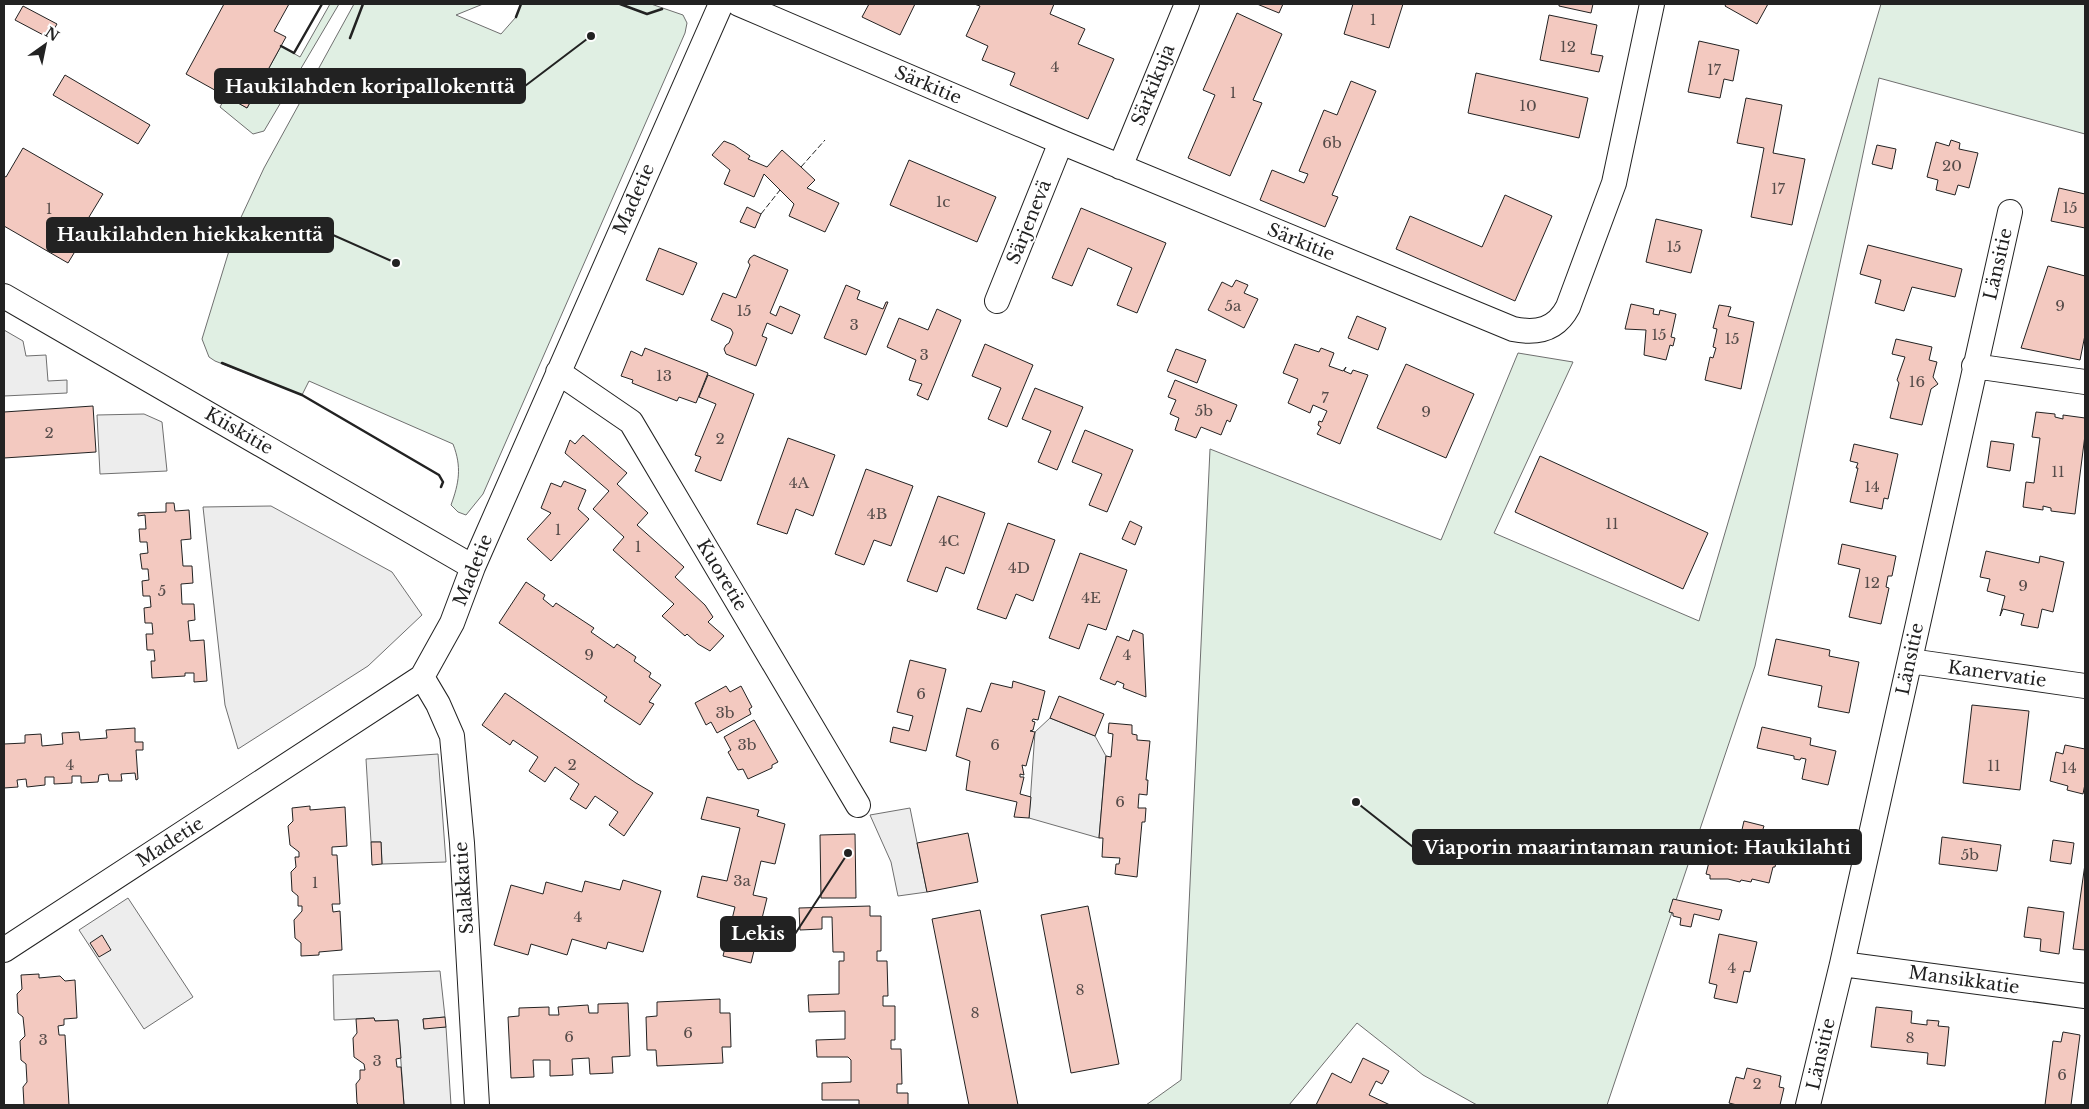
<svg xmlns="http://www.w3.org/2000/svg" width="2089" height="1109" font-family="'Libre Baskerville',serif">
<style>
.green{fill:#e0efe3;stroke:#6f6f6f}
.parking{fill:#ededed;stroke:#6f6f6f}
.building{fill:#f3c9c0;stroke:#222}
.lines{fill:none;stroke-linecap:round;stroke-linejoin:round}
.street-casing{stroke:#222;stroke-width:26}
.street{stroke:#fff;stroke-width:24}
.fence{stroke:#222;stroke-width:1;stroke-dasharray:6 2.5;stroke-linecap:butt}
.wall{stroke:#222;stroke-width:2.5}
.labels{text-anchor:middle;dominant-baseline:central;stroke-width:4;stroke-linejoin:round;paint-order:stroke}
.number-label{font-size:15px;fill:#564c4a}
.street-label{font-size:18px;fill:#222;stroke:#fff}
.leader{fill:none;stroke:#222;stroke-width:2}
.callout-dot{fill:#222;stroke:#fff;stroke-width:2}
.callout{fill:#222;stroke:#222;stroke-width:2}
.callout-label{font-size:19px;text-anchor:middle;font-weight:bold;fill:#fff}
</style>
<rect width="100%" height="100%" fill="#fff"/>
<!-- green -->
<path class="green" d="M330,4H339L264,131L253,134L220,107L226,96L247,108L281,46L300,57Z
M354,4H483L456,15L501,34L516,17L521,4H651L683,15L687,23L685,33L483,494L466,515L458,512L451,505C459,483 462,467 453,444L309,381L302,395L215,361L209,357L202,339L236,228L264,168Z
M1881,4H2085V134L1879,78L1755,666L1607,1105H1477L1423,1075L1357,1023L1289,1105H1146L1181,1080L1210,449L1441,540L1518,353L1573,362L1494,533L1699,621Z"/>
<!-- parking -->
<path class="parking" d="M4,330L23,341L26,356L46,355L48,381L67,380V393L4,396Z
M144,414L162,422L167,471L100,474L97,415Z
M271,506L392,572L422,615L368,666L238,749L225,705L203,507Z
M1050,718L1095,736L1106,756L1099,838L1029,818L1035,732Z
M438,754L446,862L382,864L381,842H371L366,759Z
M910,808L927,892L898,896L891,862L870,815Z
M128,898L193,997L144,1029L79,930Z
M440,971L445,1017L423,1019L424,1028L446,1027L451,1105H404L398,1020L375,1021L374,1018L334,1020L333,975Z"/>
<!-- building -->
<path class="building" d="M224,4H289L274,31L286,37L247,108L186,74Z
M869,4H915L900,35L862,17Z
M974,4H1054L1050,14L1085,29L1078,44L1114,59L1088,119L1010,85L1015,73L982,60L988,46L966,36L980,6Z
M1257,4H1283L1279,13Z
M1353,4H1403L1389,48L1344,34Z
M1559,4H1593L1591,13L1559,6Z
M1726,4H1768L1757,24L1725,6Z
M23,6L57,24L49,38L15,20Z
M1237,13L1282,34L1253,100L1262,103L1230,176L1188,158L1215,95L1203,90Z
M1549,15L1597,25L1591,54L1603,56L1599,72L1540,60Z
M1699,41L1739,50L1733,81L1724,79L1720,98L1688,92Z
M1476,73L1588,98L1579,138L1468,113Z
M65,75L150,125L138,144L53,95Z
M1351,81L1376,91L1332,195L1338,197L1325,227L1260,200L1272,170L1304,183L1308,174L1299,171L1324,110L1337,115Z
M1746,98L1782,105L1773,153L1805,159L1792,225L1751,217L1764,148L1737,143Z
M1951,140L1960,143L1959,149L1978,153L1969,188L1958,185L1955,195L1936,190L1938,180L1927,177L1936,142L1949,146Z
M724,141L734,145L750,156L748,159L767,167L782,150L801,167L815,180L807,188L839,203L825,232L789,216L794,204L764,174L754,197L724,184L730,170L712,155Z
M1877,145L1896,149L1892,169L1872,164Z
M23,148L103,194L86,222L91,225L68,263L4,226V176L6,177Z
M909,160L996,197L977,242L890,205Z
M2059,188L2085,194V228L2051,221Z
M1505,195L1552,216L1515,301L1396,249L1410,216L1482,247Z
M747,207L761,214L755,228L740,222Z
M1081,208L1166,243L1137,313L1117,305L1132,268L1088,248L1072,286L1052,278Z
M1656,219L1702,230L1691,273L1646,262Z
M1868,245L1962,269L1955,297L1912,287L1904,311L1875,303L1881,280L1860,274Z
M659,248L697,263L683,295L646,280Z
M754,255L788,270L770,313L776,316L780,306L800,315L792,334L767,323L762,336L767,338L756,366L726,354L724,349L726,345L729,343L733,333L731,329L711,320L723,293L736,298L750,265L748,262L750,258Z
M2048,266L2085,276V335L2080,360L2021,348Z
M1236,280L1248,285L1244,293L1258,299L1244,328L1208,310L1222,282L1232,287Z
M846,285L860,291L857,299L883,309L886,302H888L866,355L824,338Z
M1631,304L1654,309L1653,314L1659,315L1660,310L1676,314L1671,337L1675,338L1673,346L1670,345L1666,360L1644,355L1646,330L1625,329Z
M1719,305L1731,307L1728,316L1754,322L1741,389L1705,380L1710,357L1713,358L1716,348L1713,347L1717,329L1713,328Z
M937,309L961,320L928,400L917,395L922,384L909,380L916,360L887,347L899,318L928,330Z
M1357,316L1386,328L1378,350L1348,338Z
M1896,339L1932,347L1929,360L1937,362L1933,377L1938,384L1931,389L1922,425L1890,418L1899,383L1897,380L1905,357L1892,354Z
M985,344L1033,365L1007,427L988,419L1001,388L972,376Z
M1295,344L1319,352L1321,348L1334,353L1329,366L1343,371L1346,367L1344,371L1351,374L1353,370L1368,375L1340,444L1317,434L1321,427L1318,425L1319,421L1322,422L1327,411L1313,405L1310,413L1288,403L1298,379L1283,373Z
M645,348L708,373L696,403L679,397L677,401L632,383L633,380L621,376L631,351L642,356Z
M1176,349L1206,360L1197,383L1167,371Z
M1406,364L1474,394L1446,458L1377,428Z
M708,375L754,394L721,481L695,471L701,457L695,455L716,404L699,397Z
M1175,380L1237,405L1230,422L1227,420L1221,435L1201,427L1196,438L1175,430L1179,418L1170,414L1176,400L1168,397Z
M1035,388L1083,407L1057,470L1038,462L1051,431L1022,419Z
M93,406L96,452L4,458V412Z
M2036,412L2055,414V417L2063,419V415L2085,418V435L2075,514L2051,511V508L2043,506V510L2023,507L2026,482L2034,483L2040,438L2032,437Z
M1085,430L1133,450L1107,512L1089,505L1102,474L1072,462Z
M583,435L627,473L617,484L648,513L637,525L684,567L675,577L705,605L713,617L708,622L724,636L710,651L698,644L687,634L685,636L662,616L674,604L613,550L624,537L593,509L609,491L565,453L570,440L575,444Z
M788,438L835,455L813,516L796,509L787,534L757,524Z
M1991,441L2014,444L2010,471L1987,467Z
M1854,444L1898,454L1888,499L1884,498L1882,509L1850,502L1858,468H1856L1858,463L1850,461Z
M1540,456L1708,533L1683,589L1515,512Z
M866,469L913,486L891,546L874,540L864,565L835,554Z
M564,481L586,490L578,509L589,519L551,561L527,539L551,513L541,508L551,483L561,487Z
M938,496L985,513L964,574L946,567L937,592L907,581Z
M166,503H174L175,511L189,510L191,539L181,540L183,566H192L193,583L181,584L182,604H194L195,620L188,621L190,641L204,640L207,681L194,682V673H185V676L152,678L151,661H155L154,650H147L146,634H153L152,623H145L144,608L151,607L150,596H143L142,581L149,580L148,569H142L140,554L148,553L147,542H140L139,529H146L145,515L138,516V513L166,512Z
M1130,521L1142,527L1135,545L1122,539Z
M1008,523L1055,540L1033,601L1016,594L1006,619L977,609Z
M1842,544L1896,556L1892,576H1888L1886,587L1889,588L1881,624L1849,617L1860,569L1838,564Z
M1986,551L2039,563L2040,556L2064,562L2053,612L2042,609L2038,628L2021,625L2024,614L2003,609L2000,616L2005,596L1987,591L1990,579L1980,577Z
M1080,553L1127,570L1106,630L1088,624L1079,649L1049,638Z
M526,582L545,595L543,599L553,607L556,603L594,628L591,632L614,648L617,644L636,657L634,661L651,673L649,677L661,685L649,702L654,704L640,725L604,701L607,697L499,623Z
M1133,630L1143,634L1146,697L1123,688L1124,684L1117,681L1115,685L1100,679L1117,636L1129,641Z
M1776,639L1830,650L1829,656L1859,662L1849,713L1818,707L1822,686L1768,675Z
M910,660L946,669L926,751L890,742L893,727L909,731L913,716L897,712Z
M1013,681L1045,691L1038,720L1033,719L1032,721L1035,722L1033,730L1030,731L1035,732L1026,766L1022,765L1024,775L1020,774V777H1024L1020,794L1031,797L1029,818L1014,817L1017,802L966,790L970,761L956,756L967,708L981,712L991,683L1012,688Z
M726,686L730,692L741,686L752,707L749,709L751,714L717,733L711,722L706,725L695,703Z
M505,693L636,783L653,793L624,836L609,825L618,812L595,796L586,809L570,799L579,784L555,767L545,782L529,771L538,757L513,740L510,745L482,725Z
M1059,696L1104,714L1095,736L1050,718Z
M1972,705L2029,711L2020,790L1963,783Z
M754,720L778,762L772,765V768L748,779L743,769L738,770L728,752L731,750L724,737Z
M1109,723L1132,725V734L1137,735V740L1150,741L1146,780H1148L1147,795L1139,794L1138,808H1146L1145,822H1142L1137,877L1115,874L1116,864H1119L1120,858L1102,857L1103,838H1099L1106,756L1111,757L1113,734L1108,733Z
M1762,727L1811,738L1810,745L1836,751L1828,785L1802,779L1806,759L1801,758L1800,760L1794,759V756L1757,748Z
M135,728V742H143V750H136L138,779L136,780L135,773L121,774L122,781H109L108,774L99,775L98,782L81,783V776H72V783L54,784V777H45V785L27,787L26,779L17,780L18,787L4,788V744L25,743V735L41,734L42,746L63,744L62,733L79,732L80,740L107,738L106,730Z
M2065,745L2085,749V784L2083,794L2067,790L2068,786L2050,781L2056,752L2063,754Z
M707,797L759,810L757,816L785,824L775,864L761,861L753,895L767,898L751,963L723,956L735,907L697,897L702,876L727,881L740,828L701,819Z
M310,806V810L345,807L347,846L332,847V855H337L340,904H332L333,912L340,911L342,950L319,952V955L301,956V943L295,938L294,920L302,911V906H298V896L292,891L291,872L296,867L295,857H299V852L290,845L288,826L293,821L292,808Z
M1744,821L1764,826L1762,832L1768,833L1769,830L1782,833L1775,867H1773L1769,883L1752,879L1751,882L1741,880L1740,882L1728,879H1710V875L1706,874L1710,858H1695V847H1738Z
M968,833L978,882L927,892L917,843Z
M855,834L856,898H821L820,835Z
M1942,837L2001,845L1997,871L1939,864Z
M2053,840L2074,843L2071,864L2050,861Z
M371,842H381L382,864L372,865Z
M2085,864V950L2073,949Z
M623,880L661,891L643,952L608,942L606,949L572,939L567,955L531,944L528,955L494,945L511,885L543,894L546,882L582,892L585,881L620,890Z
M1673,899L1722,910L1719,920L1694,914L1691,927L1680,925L1681,918L1673,916V913L1669,912Z
M870,906V916H881V951H877V961H887L888,996H883V1006H895V1040H891V1049H901L902,1084H897V1093H908V1105H859V1100H822V1083L851,1082V1060L848,1057H817L816,1040L845,1039V1011L809,1012L808,995L839,994V961H844V952H833L832,917H822V929L800,930L799,908Z
M1088,906L1119,1064L1071,1073L1041,915Z
M2028,907L2064,912L2059,954L2040,951L2041,939L2024,937Z
M980,910L1018,1105H969L932,919Z
M1719,934L1757,942L1750,972L1744,971L1737,1003L1714,998L1717,985L1709,983Z
M102,935L111,950L99,957L90,943Z
M39,974V978L60,976L65,981L75,980L77,1018L64,1019V1025L58,1026L59,1035H65L69,1105H24L23,1087L27,1082L26,1064L21,1060L20,1041L25,1036L23,1017L18,1013L17,994L22,989L21,975Z
M720,999V1013H730L731,1047H722L723,1063L657,1066L656,1050H647L646,1017L657,1016V1002Z
M628,1003L630,1056L612,1057L613,1073L590,1074L589,1058L572,1059L573,1075L550,1076V1060H533L534,1077L511,1078L508,1017L519,1016V1008L549,1007V1015H559L558,1007L588,1005L589,1013H598V1004Z
M1876,1007L1912,1011L1911,1023L1927,1025V1020L1939,1021L1938,1026L1949,1027L1945,1066L1927,1064L1928,1053L1871,1047Z
M445,1017L446,1027L424,1029L423,1019Z
M374,1018L375,1021L398,1020L401,1058L396,1059L397,1067H401L404,1105H359L357,1103L356,1084L360,1079V1070H365L364,1064L354,1057L353,1038L357,1033L356,1019Z
M2063,1032L2080,1035L2071,1105H2045L2053,1041L2061,1042Z
M1363,1058L1389,1071L1382,1084L1376,1081L1369,1095L1390,1105H1316L1332,1073L1351,1083Z
M1747,1068L1781,1076L1779,1087L1784,1088L1780,1105H1737L1729,1103L1736,1077L1744,1079Z"/>
<g class="lines">
<!-- street casing -->
<g class="street-casing">
<path id="street" d="M739,4L1061,142L1513,329C1537,334 1556,330 1568,307L1614,183L1652,4
M1120,167L1187,4
M4,296L473,567
M997,301L1061,142
M1974,366L2085,382
M558,372L631,422L858,805
M1910,661L2085,686
M422,677L438,704L452,736L462,843L477,1105
M4,950L422,677L452,623L473,567L721,4
M1842,964L2085,996
M1808,1105L1842,964L2010,212"/>
</g>
<!-- street -->
<use href="#street" class="street"/>
<!-- fence -->
<path class="fence" d="M801,167L825,140
M761,214L780,190"/>
<!-- wall -->
<path class="wall" d="M620,4L647,14L662,9
M516,17L521,4
M350,38L363,4
M281,46L294,53L322,4
M222,363L302,395L439,475L443,482L441,487"/>
</g>
<g class="labels">
<!-- number labels -->
<g class="number-label">
<text x="1373" y="19">1</text>
<text x="1568" y="46">12</text>
<text x="1055" y="66">4</text>
<text x="1714" y="69">17</text>
<text x="1233" y="92">1</text>
<text x="1528" y="105">10</text>
<text x="1332" y="142">6b</text>
<text x="1952" y="165">20</text>
<text x="1778" y="188">17</text>
<text x="943" y="201">1c</text>
<text x="2070" y="207">15</text>
<text x="49" y="208">1</text>
<text x="1674" y="246">15</text>
<text x="1233" y="305">5a</text>
<text x="2060" y="305">9</text>
<text x="744" y="310">15</text>
<text x="854" y="324">3</text>
<text x="1659" y="334">15</text>
<text x="1732" y="338">15</text>
<text x="924" y="354">3</text>
<text x="664" y="375">13</text>
<text x="1917" y="381">16</text>
<text x="1325" y="397">7</text>
<text x="1204" y="410">5b</text>
<text x="1426" y="411">9</text>
<text x="49" y="432">2</text>
<text x="720" y="438">2</text>
<text x="2058" y="471">11</text>
<text x="799" y="482">4A</text>
<text x="1872" y="486">14</text>
<text x="877" y="513">4B</text>
<text x="1612" y="523">11</text>
<text x="558" y="529">1</text>
<text x="949" y="540">4C</text>
<text x="638" y="546">1</text>
<text x="1019" y="567">4D</text>
<text x="1872" y="582">12</text>
<text x="2023" y="585">9</text>
<text x="162" y="590">5</text>
<text x="1091" y="597">4E</text>
<text x="589" y="654">9</text>
<text x="1127" y="654">4</text>
<text x="921" y="693">6</text>
<text x="725" y="712">3b</text>
<text x="747" y="744">3b</text>
<text x="995" y="744">6</text>
<text x="70" y="764">4</text>
<text x="572" y="764">2</text>
<text x="1994" y="765">11</text>
<text x="2069" y="767">14</text>
<text x="1120" y="801">6</text>
<text x="1970" y="854">5b</text>
<text x="742" y="880">3a</text>
<text x="315" y="882">1</text>
<text x="578" y="916">4</text>
<text x="1732" y="967">4</text>
<text x="1080" y="989">8</text>
<text x="975" y="1012">8</text>
<text x="688" y="1032">6</text>
<text x="569" y="1036">6</text>
<text x="1910" y="1037">8</text>
<text x="43" y="1039">3</text>
<text x="377" y="1060">3</text>
<text x="2062" y="1074">6</text>
<text x="1757" y="1083">2</text>
</g>
<!-- street labels -->
<g class="street-label">
<text transform="translate(928 85) rotate(23)">Särkitie</text>
<text transform="translate(1153 85) rotate(-68)">Särkikuja</text>
<text transform="translate(634 199) rotate(-66)">Madetie</text>
<text transform="translate(1029 222) rotate(-68)">Särjenevä</text>
<text transform="translate(1301 242) rotate(22)">Särkitie</text>
<text transform="translate(1998 264) rotate(-77)">Länsitie</text>
<text transform="translate(239 431) rotate(30)">Kiiskitie</text>
<text transform="translate(473 570) rotate(-68)">Madetie</text>
<text transform="translate(722 575) rotate(59)">Kuoretie</text>
<text transform="translate(1910 659) rotate(-78)">Länsitie</text>
<text transform="translate(1997 674) rotate(8)">Kanervatie</text>
<text transform="translate(170 842) rotate(-33)">Madetie</text>
<text transform="translate(464 888) rotate(-94)">Salakkatie</text>
<text transform="translate(1964 980) rotate(8)">Mansikkatie</text>
<text transform="translate(1821 1054) rotate(-77)">Länsitie</text>
</g>
</g>
<!-- callouts -->
<path class="leader" d="M591 36L525 86M396 263L333 235M1356 802L1413 847M848 853L795 934"/>
<g class="callout-dot">
<circle cx="591" cy="36" r="5"/>
<circle cx="396" cy="263" r="5"/>
<circle cx="1356" cy="802" r="5"/>
<circle cx="848" cy="853" r="5"/>
</g>
<g class="callout">
<rect x="215" y="69" width="310" height="34" rx="5"/>
<rect x="47" y="218" width="286" height="34" rx="5"/>
<rect x="1413" y="830" width="448" height="34" rx="5"/>
<rect x="721" y="917" width="74" height="34" rx="5"/>
</g>
<g class="callout-label">
<text x="370" y="93">Haukilahden koripallokenttä</text>
<text x="190" y="241">Haukilahden hiekkakenttä</text>
<text x="1637" y="854">Viaporin maarintaman rauniot: Haukilahti</text>
<text x="758" y="940">Lekis</text>
</g>
<!-- border -->
<rect width="2089" height="1109" fill="none" stroke="#222222" stroke-width="10"/>
<!-- north arrow -->
<g transform="translate(45 45) rotate(33)" stroke="#ffffff" stroke-width="4" paint-order="stroke">
<path d="M0-4L9 19L0 12L-9 19Z" fill="#222222"/>
<text y="-8" font-size="14" font-weight="bold" text-anchor="middle" fill="#222222">N</text>
</g>
</svg>
